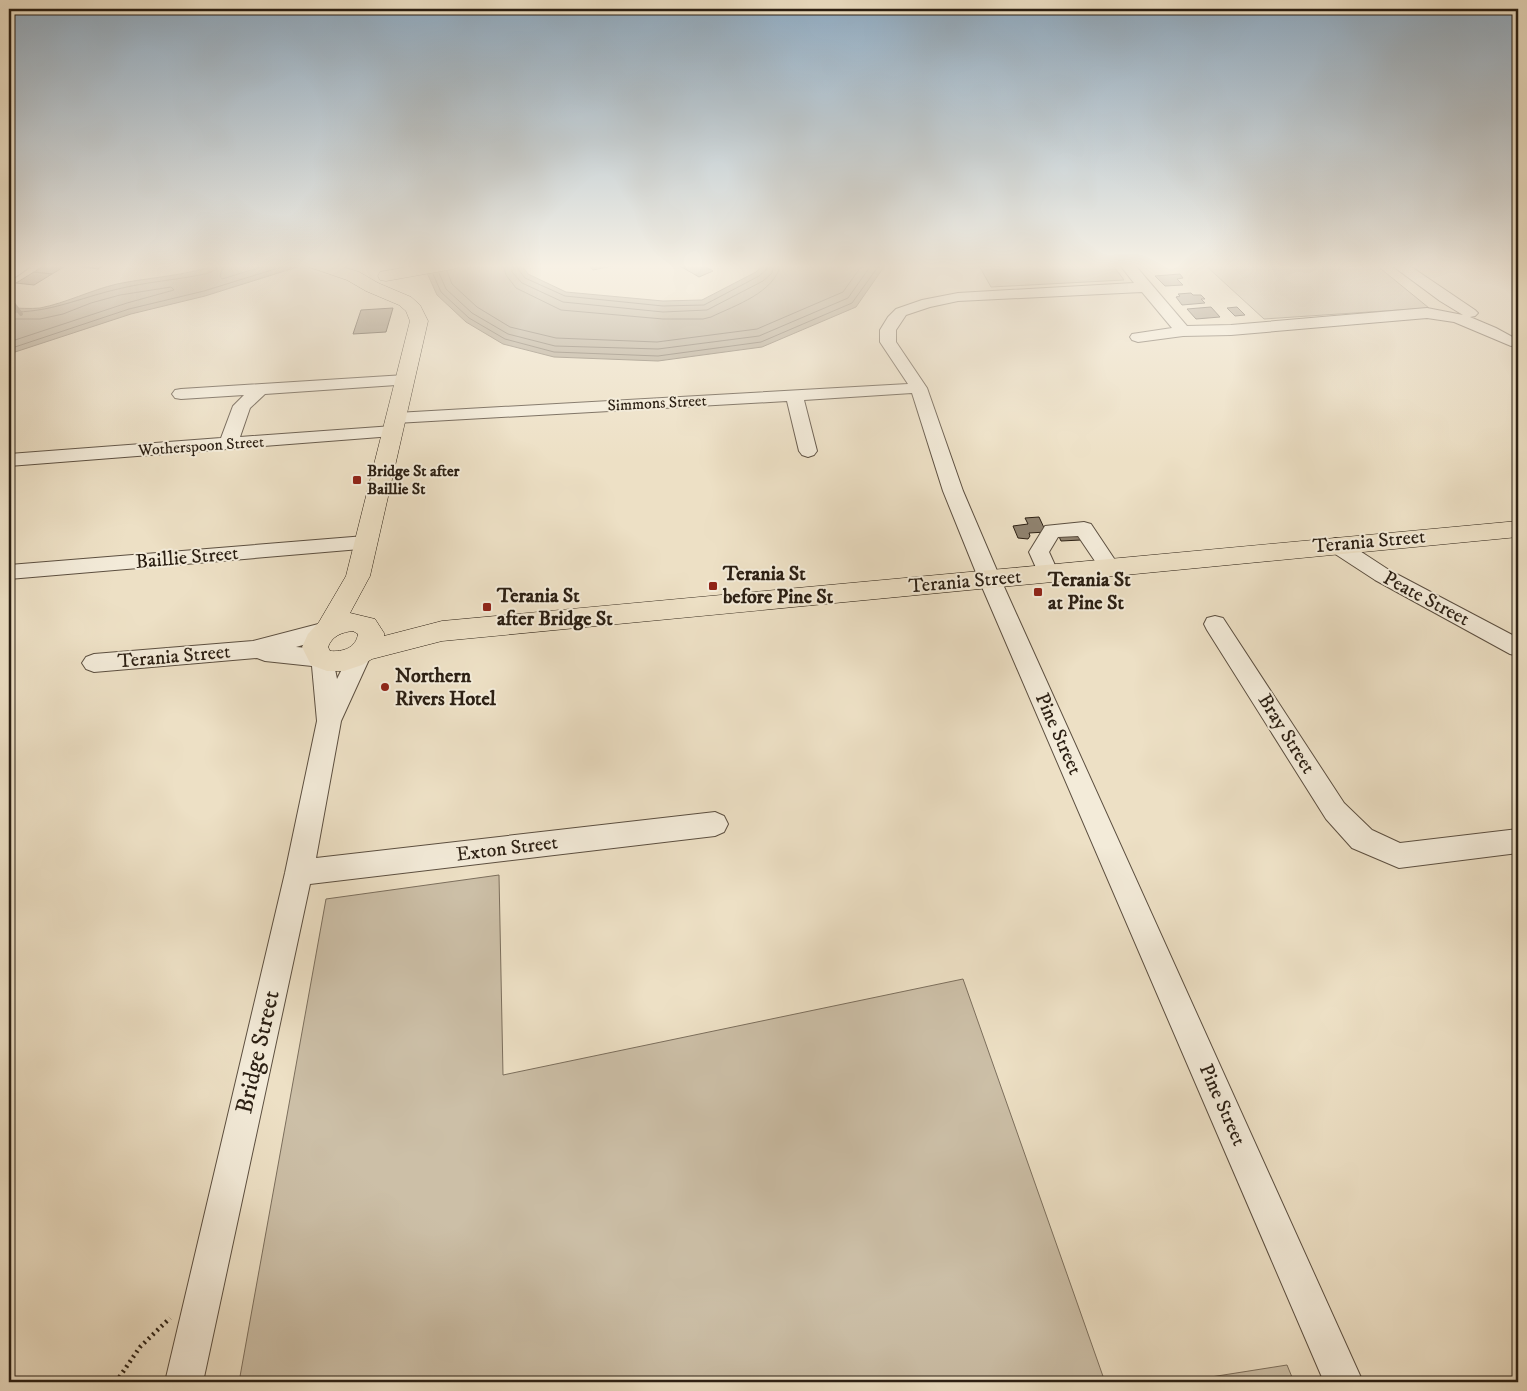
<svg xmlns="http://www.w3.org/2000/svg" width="1527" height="1391" font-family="'IM FELL DW Pica',serif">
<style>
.green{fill:#ccbfa7;stroke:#7c6f5d}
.water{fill:#ab9e88;stroke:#786b59}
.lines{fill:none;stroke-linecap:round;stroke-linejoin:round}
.shore{stroke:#6b5e4e;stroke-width:1}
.stream{stroke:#786b59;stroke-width:4}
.building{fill:#908370;stroke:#2b1f13}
.minor-casing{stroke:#5c4f40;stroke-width:2}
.major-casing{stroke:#2b1f13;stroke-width:1}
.path{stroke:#2b1f13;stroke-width:4.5;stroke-dasharray:2 4;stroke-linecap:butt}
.minor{fill:#f3ebd9;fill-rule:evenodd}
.major{fill:#ede0c5;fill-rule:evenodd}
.poi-dot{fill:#8f2418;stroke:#f3ebd9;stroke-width:2}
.labels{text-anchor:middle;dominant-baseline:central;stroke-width:4;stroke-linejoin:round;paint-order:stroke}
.far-street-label{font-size:16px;fill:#2b1f13;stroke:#f3ebd9}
.far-poi-label{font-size:16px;font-weight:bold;fill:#2b1f13;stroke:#f3ebd9;text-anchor:start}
.street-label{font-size:20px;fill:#2b1f13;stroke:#f3ebd9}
.poi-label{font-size:20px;font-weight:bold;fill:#2b1f13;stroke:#f3ebd9;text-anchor:start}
.near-street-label{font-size:24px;fill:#2b1f13;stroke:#f3ebd9}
</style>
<rect width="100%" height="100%" fill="#ede0c5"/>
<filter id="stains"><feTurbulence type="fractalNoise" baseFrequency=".004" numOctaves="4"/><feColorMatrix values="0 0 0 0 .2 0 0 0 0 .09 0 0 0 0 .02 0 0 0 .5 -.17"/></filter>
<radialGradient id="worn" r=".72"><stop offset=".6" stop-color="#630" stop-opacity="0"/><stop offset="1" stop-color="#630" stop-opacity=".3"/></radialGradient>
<!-- green -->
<path class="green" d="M978,264H1112L1124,280L991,287Z
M1204,264H1375L1429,308L1264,319Z
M499,875L503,1075L963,979L1105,1382H239L326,899Z
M1287,1365L1294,1382H1179Z"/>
<!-- water -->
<path class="water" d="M219,264H307L205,296L131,314L9,354V308C19,308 30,309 40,308C66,303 91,290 117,284C151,277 186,276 219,264Z
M423,264H521L528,274L566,292L663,301L702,300L756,272L765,264H886L856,307L762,347L658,361L554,357L503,344L466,322L437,295Z"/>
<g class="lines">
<!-- shore -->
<path class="shore" d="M224,264L220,276L222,279L271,264
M503,264L506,275L516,288L561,310L663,319H703L711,317C736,305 774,293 781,264
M511,264L512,272L522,283L563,302L663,312L707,310L763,281L772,273L774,264
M517,264L518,269L525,278L565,296L663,306L704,305L759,276L767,269L768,264
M447,271L452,284L477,307L510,327L556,338L657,342L757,329L843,292L863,264
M439,273L446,289L472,313L508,334L555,346L658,349L759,336L848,298L872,264
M433,274L441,292L469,318L505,339L554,352L658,356L761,342L852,303L880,264
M9,312C50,313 79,298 118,289C146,282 176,280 205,274L216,270L218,264
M9,319H40L63,314L91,303L120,295L171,287L174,290L127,303L9,342
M9,349L129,309L204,291L291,264"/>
<!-- stream -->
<path class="stream" d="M12,302L21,314"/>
</g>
<!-- building -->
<path class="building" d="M46,264H60L67,265L52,274L34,272Z
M61,264H106L98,269Z
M588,264H621L593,270Z
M683,264H701L713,271L699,277L680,266Z
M34,272L52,274L34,285L16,283Z
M1180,274L1183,278L1177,279L1183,285L1165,286L1155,276Z
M1191,293L1193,295H1201L1205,299H1201L1205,303L1182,305L1176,297L1180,296L1178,294Z
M1211,307L1220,317L1196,319L1187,309Z
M1237,307L1245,315L1235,316L1227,308Z
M393,308L386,332L353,334L361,310Z
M1039,517L1046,532L1029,533L1030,536L1028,539L1018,538L1013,526L1028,524L1025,518Z
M1075,528L1081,540L1061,541L1056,530Z"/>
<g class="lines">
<!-- minor casing -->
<g class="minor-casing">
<path id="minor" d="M17,264H34L14,278L9,279V269Z
M1119,264H1134L1187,326L1231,325L1427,308L1463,315L1440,301L1390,264H1407L1475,310L1478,313L1475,316L1470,317L1496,328L1518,340L1517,344L1511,346L1454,322L1427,318L1231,335L1183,336L1138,342L1132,340L1130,337L1132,334L1172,328L1142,292L958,301L930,307L906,315L896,330V342L927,388L963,491L1001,580L1363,1382H1324L979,580L943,491L912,393L804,400L817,451L814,455L808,457L802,455L799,451L787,401L396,423L390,422L387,418L390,414L396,413L908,384L880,342V330L888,317L896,309L922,300L958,293L1134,283Z
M405,375L411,376L413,380L411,384L265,394L250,408L240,437L393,426L399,427L402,431L399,435L393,436L9,466V454L221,438L233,406L244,395L181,399L175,398L172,394L175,390L181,389Z
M1084,522L1091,524L1117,563L1120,568L1117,573L1110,575L1103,573L1078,536L1058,537L1049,552L1059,574L1055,579L1048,581L1041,579L1029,552L1045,526Z
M365,536L372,538L375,543L372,548L9,579V565Z
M1336,538L1343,540L1389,570L1518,638V656L1510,654L1375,580L1329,550L1326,545L1329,540Z
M1215,616L1223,618L1344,803L1372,830L1400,843L1518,829V853L1399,868L1352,848L1326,819L1207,630L1204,624L1207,618Z
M326,622L334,624L337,630L334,636L296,647L320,649L330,653L333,659L337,679L353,647L361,644L369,647L372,653L341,721L316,858L715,812L724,816L728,824L724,832L715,836L310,884L203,1382H165L285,873L317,721L312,666L265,661L257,658L94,672L86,669L82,663L86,657L94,654L253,641Z"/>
</g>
<!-- major casing -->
<g class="major-casing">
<path id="major" d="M307,264H333L359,272L378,283L411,297L420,305L428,321L370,576L350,613L375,619L384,633V636L442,621L1518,521V537L442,641L372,659L362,665L344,671H327L311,665L302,647L308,634L319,622L346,576L410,321L406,311L399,305L366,291L347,280L309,267ZM353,631L358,634C356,648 343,652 330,651L328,647C332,636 342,632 353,631Z
M424,264H461L459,267L453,269L386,281L380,280L378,276L380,272Z"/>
</g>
<!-- path -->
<path class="path" d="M116,1382L140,1347L170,1318"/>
<!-- minor -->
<use href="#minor" class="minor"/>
<!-- major -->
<use href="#major" class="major"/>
</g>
<!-- sky -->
<linearGradient id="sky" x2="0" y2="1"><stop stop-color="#8fabc2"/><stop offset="0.58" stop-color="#f7f1e5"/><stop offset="1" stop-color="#f7f1e5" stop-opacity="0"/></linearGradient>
<rect width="1527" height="459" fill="url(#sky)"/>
<!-- markers -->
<g class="poi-dot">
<rect x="352" y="475" width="10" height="10" rx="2.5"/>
<rect x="708" y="581" width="10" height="10" rx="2.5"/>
<rect x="1033" y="587" width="10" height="10" rx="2.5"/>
<rect x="482" y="602" width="10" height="10" rx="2.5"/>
<circle cx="385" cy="687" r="5"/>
</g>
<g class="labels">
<!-- far-street labels -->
<g class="far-street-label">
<text transform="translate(657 403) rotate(-3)">Simmons Street</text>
<text transform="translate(201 446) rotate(-4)">Wotherspoon Street</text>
</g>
<!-- far-poi labels -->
<g class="far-poi-label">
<text x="367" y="471">Bridge St after<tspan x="367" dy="18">Baillie St</tspan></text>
</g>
<!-- street labels -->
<g class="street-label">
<text transform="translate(1369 542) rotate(-5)">Terania Street</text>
<text transform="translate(187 558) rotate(-5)">Baillie Street</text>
<text transform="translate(965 582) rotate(-5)">Terania Street</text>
<text transform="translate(1426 599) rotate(28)">Peate Street</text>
<text transform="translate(174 657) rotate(-5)">Terania Street</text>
<text transform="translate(1058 734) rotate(66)">Pine Street</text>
<text transform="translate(1286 734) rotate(58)">Bray Street</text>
<text transform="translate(507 849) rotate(-7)">Exton Street</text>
<text transform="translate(1222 1105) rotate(66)">Pine Street</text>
</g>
<!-- poi labels -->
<g class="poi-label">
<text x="723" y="574">Terania St<tspan x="723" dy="23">before Pine St</tspan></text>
<text x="1048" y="580">Terania St<tspan x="1048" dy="23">at Pine St</tspan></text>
<text x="497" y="596">Terania St<tspan x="497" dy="23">after Bridge St</tspan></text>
<text x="395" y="676">Northern<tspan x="395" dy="23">Rivers Hotel</tspan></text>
</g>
<!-- near-street labels -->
<g class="near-street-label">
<text transform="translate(258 1052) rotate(-77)">Bridge Street</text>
</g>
</g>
<!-- margin -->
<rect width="1527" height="1391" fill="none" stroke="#ede0c5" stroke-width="30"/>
<rect x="10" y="10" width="1507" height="1371" fill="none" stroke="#2b1f13" stroke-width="2.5"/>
<rect x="15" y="15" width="1497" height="1361" fill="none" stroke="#2b1f13"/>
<rect width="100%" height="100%" filter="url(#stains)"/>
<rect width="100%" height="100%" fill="url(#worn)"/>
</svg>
